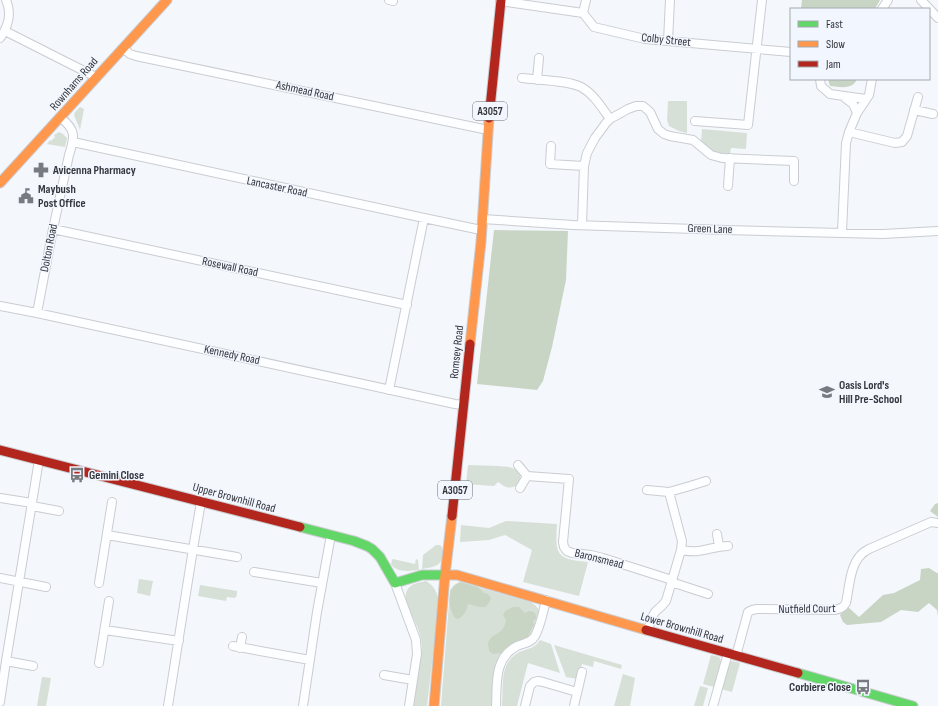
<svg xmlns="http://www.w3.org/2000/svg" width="938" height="706" font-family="'Sofia Sans Condensed',sans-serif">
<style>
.green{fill:#d7e0d6}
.forest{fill:#c9d5c4}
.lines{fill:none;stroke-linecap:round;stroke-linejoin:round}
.street-casing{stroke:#caccd0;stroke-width:10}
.fast-casing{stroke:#caccd0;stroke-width:11}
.slow-casing{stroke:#caccd0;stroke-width:11}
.jam-casing{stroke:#caccd0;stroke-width:11}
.street{stroke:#fdfeff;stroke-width:8}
.fast{stroke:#63d668;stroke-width:9}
.slow{stroke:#ff974d;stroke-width:9}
.jam{stroke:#b3261e;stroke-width:9}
.labels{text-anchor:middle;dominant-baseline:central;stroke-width:3;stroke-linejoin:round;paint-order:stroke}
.shield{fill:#f1f6ff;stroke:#6d7075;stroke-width:1}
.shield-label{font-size:11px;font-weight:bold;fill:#34363a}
.street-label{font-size:12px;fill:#34363a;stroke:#f1f6ff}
.poi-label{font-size:12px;font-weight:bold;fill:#34363a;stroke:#f1f6ff;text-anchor:start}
</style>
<rect width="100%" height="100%" fill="#f4f7fc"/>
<!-- green -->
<path class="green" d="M668,101H687V133L679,131L669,126L667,120Z
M80,107L84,109L80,130L74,115L75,112Z
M702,129L747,133L746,149L731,148L730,153L728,154L714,153L701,142Z
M59,132L63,134L67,138L65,147L47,144L50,140L51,141L55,137L54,135Z
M468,465C478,465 489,466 499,466C503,467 508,466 512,468C528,474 518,491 506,487C503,486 500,483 498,482L494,486L466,484Z
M506,521L557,524C555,555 556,559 588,562L579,596L523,582L532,550L505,535L489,540L460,542L461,525L489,528Z
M436,545H440C443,548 444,552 443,557C440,567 432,567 422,569L423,555Z
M393,559L415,564L416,559L418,560L419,570C409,571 397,573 391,564L392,560Z
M139,579L153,581L150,596L137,593Z
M426,581C435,586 437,593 439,602L427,706H413C415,693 417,680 419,666C421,657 423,648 421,639C420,627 403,603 406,593C409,583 418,583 426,581Z
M459,582L531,602L536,606L539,610L532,633L529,638L500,655L495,669L493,679L492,706H441L450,590L454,585Z
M200,585L237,591V595L235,598L227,597L226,601L198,596Z
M540,640L551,644L560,673L528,663L517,706H502C504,685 498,661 522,651C530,648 535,648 540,640Z
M554,645L622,665L621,669L594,661L593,667L582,664L578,679L566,677Z
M711,655L719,657L721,661L714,687L703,684Z
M732,661L740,663L732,692L721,689L728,665Z
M623,674L635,678L630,706H614Z
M42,677L51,678L46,706H37Z
M700,686L708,688L703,706H694Z"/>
<!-- forest -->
<path class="forest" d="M802,0H880L875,9H801Z
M828,79H857C853,90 840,87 830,86Z
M494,230L568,231L566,280L552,347L543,381L537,390L477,384Z
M938,503V517L930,511L935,504Z
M929,568L937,573H938V616L937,610L929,603L918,612L901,610L881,622L847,625L843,622L840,615L848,607L859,617L883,595L894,593L920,580L921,569Z
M461,582L478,587L484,593L488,594L491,598L489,603L485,607H479L468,604C467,610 464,616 458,619L455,618C450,611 448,599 451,591C453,586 457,584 461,582Z
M513,607H519L525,613L529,611L534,612L536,615V619L533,621L534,625C533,627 531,629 530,632C528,636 529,637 523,639L502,653L493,654L489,651C489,648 488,646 488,644C490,632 505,636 506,619L503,616L505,611Z"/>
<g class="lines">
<!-- street casing -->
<g class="street-casing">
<path id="street" d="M389,0L393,1
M921,0L938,18
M500,1L583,13L594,27L645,39L791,52
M882,9L888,0
M583,13L586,0
M5,31L96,77
M0,38C8,27 12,13 6,0
M668,41L670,0
M123,48L130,54L136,56L488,130
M522,78C537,80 568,80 581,87C594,94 602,108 610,119
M820,79L821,86L830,94L866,99
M537,80L539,58
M844,97L853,104L857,113
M914,110L933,114
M695,121L748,125L762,0
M849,132L895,143L902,142L907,136L918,97
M73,142L424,218L481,230
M551,146L550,164L584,166
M728,186L730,158
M482,219L573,225L726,230L883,234L938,231
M582,225L584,166L587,153L595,138L606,123L610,119L628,109L636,106H643L650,112L658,129L664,134L670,136L693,140L711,155L722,158L794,161V181
M53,229L407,305
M842,232L846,143L849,132L857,113L869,95L872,79
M0,306L37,313L455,404L464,405
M37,313L53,229L69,155C75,136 76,130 61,118
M389,390L424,218
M518,465L527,476L520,488
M527,476L569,479L563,542L564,547L567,551L572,553L591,555L603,558L672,580
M647,490L669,492L682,541L681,550L666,601C663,605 660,608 656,611C651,616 650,624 648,630
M669,492L690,486L706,481
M0,498L32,503
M32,506L59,511
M717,534L719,546
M107,535L237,557
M681,550C687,551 692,552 698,551C708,550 717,546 728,546
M254,572L322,583
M0,578L46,587
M671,582L708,594
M99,583L112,502
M395,583L416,640L417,654L409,706
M105,630L179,641
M233,646L310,660
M240,648L242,637
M736,656L748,612L752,610L757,609L834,610C840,609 843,608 846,603C849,589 850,568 859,557C862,553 865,551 869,549L931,522L938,523
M6,661L33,666
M99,663L109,601
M384,675L413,680
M0,702L6,661L39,460
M168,706L193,549L201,502
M303,706L317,612L331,535
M496,706C497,683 494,658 517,646C524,643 531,643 535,636C541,625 543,612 546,600
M525,706L530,686L534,682L538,681L543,682L577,692
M574,706L582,672
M713,706L728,653"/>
</g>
<!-- fast casing -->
<g class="fast-casing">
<path id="fast" d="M300,527L354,541L367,546L372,549L380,557L395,583L422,575H445
M798,673L913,706"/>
</g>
<!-- slow casing -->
<g class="slow-casing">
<path id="slow" d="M0,183L167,0
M470,344L481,242L489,118
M445,575H457L646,630
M434,706L445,575L452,516"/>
</g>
<!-- jam casing -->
<g class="jam-casing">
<path id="jam" d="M489,118L501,0
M0,450L300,527
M452,516L470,344
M646,630L798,673"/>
</g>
<!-- street -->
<use href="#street" class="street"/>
<!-- fast -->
<use href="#fast" class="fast"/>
<!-- slow -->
<use href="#slow" class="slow"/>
<!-- jam -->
<use href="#jam" class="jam"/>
</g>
<!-- icons -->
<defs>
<g id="pharmacy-bare" transform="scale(1.2)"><path d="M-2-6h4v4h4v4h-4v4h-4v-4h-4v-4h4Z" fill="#777a7e" stroke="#f1f6ff" stroke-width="2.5" paint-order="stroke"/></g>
<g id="civic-bare" transform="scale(1.2)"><path d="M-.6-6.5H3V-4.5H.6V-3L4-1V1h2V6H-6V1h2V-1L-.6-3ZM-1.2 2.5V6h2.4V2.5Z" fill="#777a7e" stroke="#f1f6ff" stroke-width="2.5" paint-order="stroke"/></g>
<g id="school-bare" transform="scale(1.2)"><path d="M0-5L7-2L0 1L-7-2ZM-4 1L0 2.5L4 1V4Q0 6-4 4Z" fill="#777a7e" stroke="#f1f6ff" stroke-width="2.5" paint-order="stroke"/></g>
<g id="bus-bare" transform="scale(1.2)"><path d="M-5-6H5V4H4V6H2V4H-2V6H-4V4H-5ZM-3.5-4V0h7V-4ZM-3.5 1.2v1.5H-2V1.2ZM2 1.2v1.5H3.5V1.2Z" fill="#777a7e" stroke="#f1f6ff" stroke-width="2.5" paint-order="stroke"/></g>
</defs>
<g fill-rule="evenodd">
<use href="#pharmacy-bare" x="41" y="170"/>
<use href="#civic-bare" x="26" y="196"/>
<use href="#school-bare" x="827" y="392"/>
<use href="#bus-bare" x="77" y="475"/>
<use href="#bus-bare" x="863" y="687"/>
</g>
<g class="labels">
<!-- shield labels -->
<g class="shield">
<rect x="473" y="102" width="34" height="18" rx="3"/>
<rect x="438" y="481" width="34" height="18" rx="3"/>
</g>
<g class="shield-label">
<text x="490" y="111">A3057</text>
<text x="455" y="490">A3057</text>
</g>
<!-- street labels -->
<g class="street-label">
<text transform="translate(666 40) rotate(6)">Colby Street</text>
<text transform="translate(74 84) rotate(-49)">Rownhams Road</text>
<text transform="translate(305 91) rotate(12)">Ashmead Road</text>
<text transform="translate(277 187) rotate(12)">Lancaster Road</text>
<text transform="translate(710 229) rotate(2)">Green Lane</text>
<text transform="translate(49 248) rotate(-79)">Dolton Road</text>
<text transform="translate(230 267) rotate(12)">Rosewall Road</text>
<text transform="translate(457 352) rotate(-84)">Romsey Road</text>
<text transform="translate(232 355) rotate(12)">Kennedy Road</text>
<text transform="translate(234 498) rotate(15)">Upper Brownhill Road</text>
<text transform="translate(599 559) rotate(14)">Baronsmead</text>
<text transform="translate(807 609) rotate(-1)">Nutfield Court</text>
<text transform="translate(682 628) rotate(16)">Lower Brownhill Road</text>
</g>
<!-- poi labels -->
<g class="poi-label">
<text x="53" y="170">Avicenna Pharmacy</text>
<text x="38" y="189">Maybush<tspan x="38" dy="14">Post Office</tspan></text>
<text x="839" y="385">Oasis Lord's<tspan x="839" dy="14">Hill Pre-School</tspan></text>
<text x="89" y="475">Gemini Close</text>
<text x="851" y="687" text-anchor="end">Corbiere Close</text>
</g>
</g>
<!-- legend -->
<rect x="790" y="8" width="140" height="72" fill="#f1f6ff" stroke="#a5a9b0"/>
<rect x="798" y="21" width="20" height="6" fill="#63d668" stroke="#a5a9b0"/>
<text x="826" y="28" font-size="12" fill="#34363a">Fast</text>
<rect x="798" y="41" width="20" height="6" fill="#ff974d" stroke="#a5a9b0"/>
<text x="826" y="48" font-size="12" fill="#34363a">Slow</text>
<rect x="798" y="61" width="20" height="6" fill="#b3261e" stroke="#a5a9b0"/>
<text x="826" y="68" font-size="12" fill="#34363a">Jam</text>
</svg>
